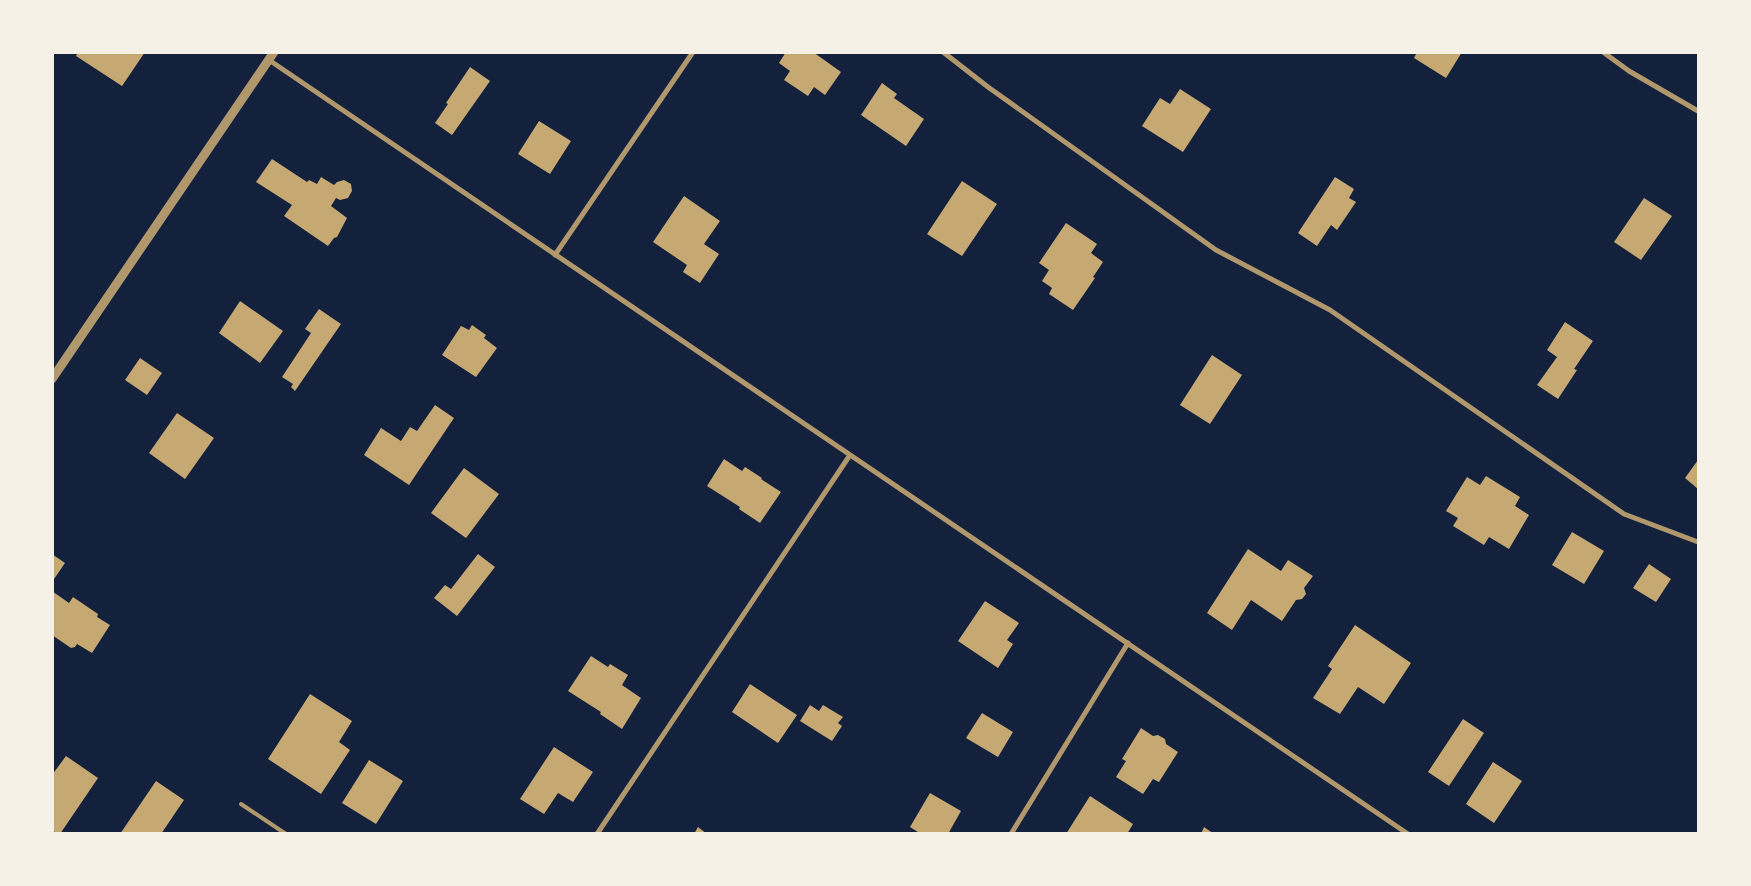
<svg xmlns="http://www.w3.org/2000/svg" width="1751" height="886" font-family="Signika,sans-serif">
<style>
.building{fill:#c6a872}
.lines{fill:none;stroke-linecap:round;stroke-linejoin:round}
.service{stroke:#b1986c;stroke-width:4}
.minor{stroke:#b1986c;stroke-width:5}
.tertiary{stroke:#b1986c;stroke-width:9}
</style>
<rect width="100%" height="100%" fill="#14213d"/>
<!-- building -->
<path class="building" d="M78,52H145L122,86L76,56Z
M786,52H813L841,72L825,95L814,87L808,96L784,80L790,71L779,63Z
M1417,52H1462L1446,78L1414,58Z
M470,67L490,81L452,135L435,123L448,104L446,103Z
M882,83L897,94L894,98L924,119L906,146L861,115Z
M1180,89L1211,109L1183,152L1142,126L1160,98L1170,104Z
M539,121L571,141L550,174L518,154Z
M272,159L307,182L309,180L317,184L321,177L334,185L337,182L344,180L351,184L352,191L348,198L340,200L336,198L331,206L347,218L337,237L334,238L328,246L284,216L292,205L256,182Z
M1335,177L1354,189L1349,198L1356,202L1337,230L1331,225L1317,246L1298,233Z
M962,181L997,204L962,256L927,234Z
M684,196L720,221L704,244L719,254L700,283L683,272L687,265L653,242Z
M1644,198L1672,216L1641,260L1614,242Z
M1066,223L1097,244L1091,253L1103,262L1093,277L1095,278L1073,310L1049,294L1052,288L1042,281L1049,270L1039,263Z
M240,301L283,331L260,363L219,333Z
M319,309L341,324L295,391L291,387L293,384L282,377L311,333L305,329Z
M1565,322L1593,341L1574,369L1577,370L1558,399L1537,385L1557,357L1547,350Z
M472,325L486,335L484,338L497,348L476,377L442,355L461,326L469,330Z
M1212,355L1242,375L1210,424L1180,405Z
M140,358L162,373L147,395L125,380Z
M435,405L454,418L409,485L364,455L381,428L401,441L410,427L417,431Z
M177,413L214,438L185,479L149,453Z
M724,459L742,471L745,467L762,478L761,479L781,492L760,523L739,509L740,507L707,486Z
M1698,460V489L1685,478Z
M464,468L499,494L466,538L431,513Z
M1486,476L1520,497L1515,506L1529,515L1509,549L1489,537L1484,545L1453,526L1458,518L1446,511L1467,477L1480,485Z
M1572,532L1604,551L1584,584L1552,565Z
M1248,549L1281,571L1288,560L1313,576L1304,588L1306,594L1302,599L1296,600L1282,621L1251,600L1232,630L1207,613Z
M52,554L65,563L52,582Z
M478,554L495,567L457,616L434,598L445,585L451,589Z
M1649,564L1671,579L1656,602L1633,588Z
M52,591L69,603L73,597L98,614L97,617L110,625L92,653L77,644L75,647L71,648L52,635Z
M985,601L1019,623L1007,640L1013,644L998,668L958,641Z
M1355,625L1411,663L1384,704L1358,687L1340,714L1313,698L1332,669L1328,666Z
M591,656L608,667L610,664L628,675L622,685L641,698L622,729L600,714L601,712L568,691Z
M750,684L797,715L778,743L732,712Z
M310,694L352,721L339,742L350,750L321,794L268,759Z
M810,705L819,711L823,705L843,717L838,723L842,726L832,741L800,721Z
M982,713L1013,732L998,757L966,738Z
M1463,719L1484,733L1449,786L1428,772Z
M1141,728L1153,736L1158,735L1165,739L1166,744L1178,752L1159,782L1153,779L1143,794L1116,777L1126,761L1122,759Z
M554,747L593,772L573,802L558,793L544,814L520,799Z
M66,756L98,778L60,834H58L52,830V775Z
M369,760L403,781L376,824L342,803Z
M1493,762L1522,781L1494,823L1466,804Z
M156,781L184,800L161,834H120Z
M930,793L961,811L948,834H921L910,827Z
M1090,796L1133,824L1127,834H1066Z
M698,827L707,834H694Z
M1204,827L1214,834H1201Z"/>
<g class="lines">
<!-- service -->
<path class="service" d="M241,804L286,834"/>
<!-- minor -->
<path class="minor" d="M943,52L988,87L1216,250L1330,310L1624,514L1698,542
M1603,52L1629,71L1698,111
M269,60L1408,834
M555,255L693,52
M597,834L850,455
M1011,834L1128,643"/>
<!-- tertiary -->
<path class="tertiary" d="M52,379L274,52"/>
</g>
<!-- border -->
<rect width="1751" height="886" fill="none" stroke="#f6f1e7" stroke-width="108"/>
</svg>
